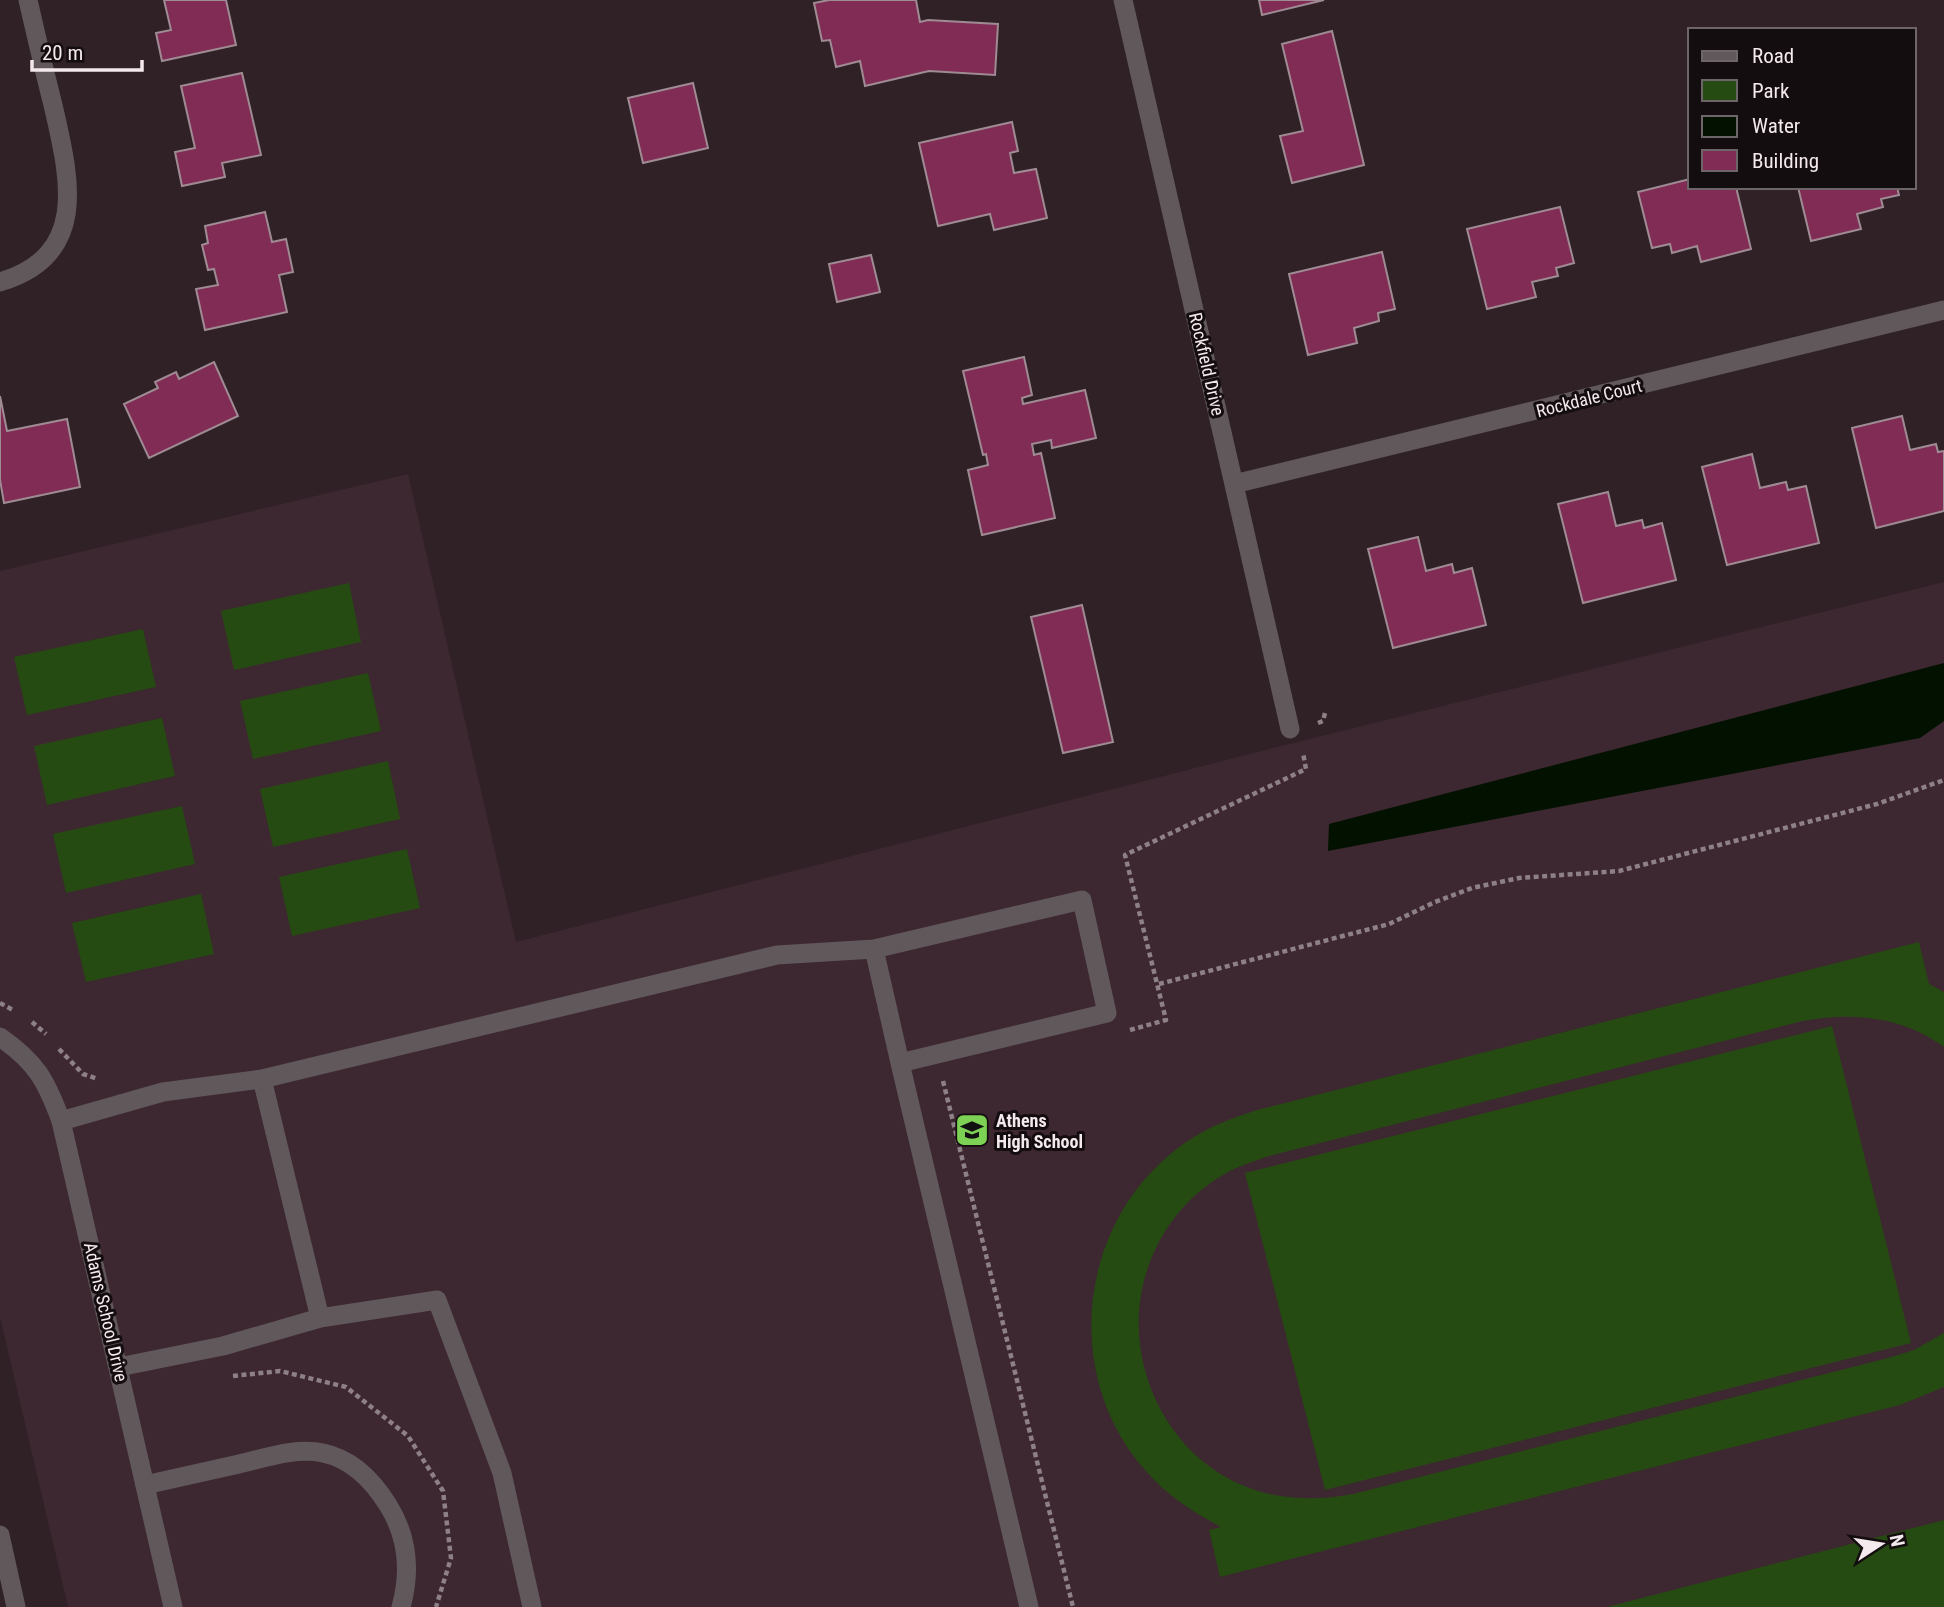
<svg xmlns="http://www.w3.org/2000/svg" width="1944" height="1607" font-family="'Roboto Condensed',sans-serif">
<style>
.built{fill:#3d2730}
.green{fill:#264b12}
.water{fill:#031200}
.building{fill:#802c54;stroke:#9f8b93;stroke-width:2}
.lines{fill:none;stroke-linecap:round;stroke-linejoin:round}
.path{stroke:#8e8186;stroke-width:4.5;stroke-dasharray:5 3.5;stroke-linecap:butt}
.service{stroke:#60585b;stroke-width:19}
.minor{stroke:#60585b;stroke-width:19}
.labels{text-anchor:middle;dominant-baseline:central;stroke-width:6;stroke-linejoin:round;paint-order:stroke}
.street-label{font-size:18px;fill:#f4e9ed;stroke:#140d0f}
.poi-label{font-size:18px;font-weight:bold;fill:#f4e9ed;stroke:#140d0f;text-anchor:start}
</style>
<rect width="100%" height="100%" fill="#302127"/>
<!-- built -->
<path class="built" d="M408,474L516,942L1277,747L1944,582V1607H68L0,1317V571Z"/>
<!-- green -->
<path class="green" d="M349,583L361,642L234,670L221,611Z
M143,629L156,687L27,715L14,657Z
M368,673L381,731L253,759L240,701Z
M162,718L175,776L47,805L34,746Z
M388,761L400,819L273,847L260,789Z
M182,806L195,864L66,893L53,834Z
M407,849L420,908L292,936L279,877Z
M201,894L214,954L86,982L72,923Z
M1919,942L1929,984L1944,992V1047C1901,1016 1853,1012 1803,1021L1269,1156C1252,1162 1235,1167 1220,1177C1193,1193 1171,1218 1157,1246C1107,1344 1164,1474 1275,1495C1302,1500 1327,1499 1353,1494L1888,1358L1914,1350L1944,1333V1387L1900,1405L1220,1577L1209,1530L1221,1527C1193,1512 1166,1495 1145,1470C1057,1370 1080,1208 1194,1137C1213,1125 1235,1117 1257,1110Z
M1832,1026L1911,1343L1325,1490L1245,1173Z
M1944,1520V1607H1607Z"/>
<!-- water -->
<path class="water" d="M1944,663V721L1920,738L1328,851L1329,824Z"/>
<!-- building -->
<path class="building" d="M164,0H226L236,45L162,61L156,33L171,30Z
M829,0H916L920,22L928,20L998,24L995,75L929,71L865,86L860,61L836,67L830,40L822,41L814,3Z
M1259,0H1324L1262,15Z
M1332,31L1364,165L1292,183L1280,136L1303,131L1282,44Z
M242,73L261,155L222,163L225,177L182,186L175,152L195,148L181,86Z
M693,83L708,148L643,163L628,98Z
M1012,122L1018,151L1010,153L1014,173L1036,169L1047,218L994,230L990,214L938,226L919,143Z
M1690,179V187H1736L1751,249L1701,262L1697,246L1672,253L1670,244L1652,248L1638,192Z
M1798,187H1897L1899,195L1881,199L1883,207L1857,214L1861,229L1811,241Z
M1560,207L1574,263L1556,268L1558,276L1532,282L1536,297L1487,309L1467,229Z
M265,212L272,242L286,239L293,272L279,275L287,312L205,330L196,289L218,285L214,269L208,270L202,245L208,243L205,226Z
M1382,252L1395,309L1378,313L1379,321L1354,328L1357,343L1308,355L1289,274Z
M871,255L880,292L837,302L829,264Z
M1024,357L1032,395L1022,398L1023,404L1085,390L1096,438L1052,448L1051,440L1032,444L1034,455L1041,453L1055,518L982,535L968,470L988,465L986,454L983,455L963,371Z
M214,362L238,416L149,458L124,404L158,388L155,382L176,372L179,379Z
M0,396L7,431L67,419L80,487L4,503L0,480Z
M1902,416L1910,450L1936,444L1938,452L1944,451V511L1876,528L1852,428Z
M1752,454L1760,488L1786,482L1788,490L1806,486L1819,543L1727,565L1702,467Z
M1608,492L1616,526L1642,520L1644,528L1662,523L1676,580L1583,603L1558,504Z
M1418,537L1426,571L1452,564L1454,573L1472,568L1486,625L1393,648L1368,549Z
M1082,605L1113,742L1063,753L1031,617Z"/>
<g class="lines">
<!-- path -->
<path class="path" d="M1318,723L1323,721L1325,713
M1159,984L1389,924L1435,902L1472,888L1519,878L1619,871L1877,804L1944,780
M0,1003L13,1010
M32,1022L46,1034
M1130,1030L1166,1020L1125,855L1306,769L1303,753
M59,1049L83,1074L98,1079
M943,1081L1073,1607
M233,1376L280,1371L346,1387L408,1436L443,1491L451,1558L436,1607"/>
<!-- service -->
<path class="service" d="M900,1063L1029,1607
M61,1121L163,1092L262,1079
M320,1318L262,1079L777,955L874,949L1082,900L1107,1013L900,1063L874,949
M119,1367L223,1346L320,1318L437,1300L502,1473L532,1607
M145,1485C176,1478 208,1471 239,1464C265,1458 296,1447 323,1453C352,1459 373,1481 388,1505C408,1537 411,1571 401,1607
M0,1535L16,1607"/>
<!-- minor -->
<path class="minor" d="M1123,0L1290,729
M0,282C91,255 69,176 53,105C44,70 36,35 28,0
M1234,484L1944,310
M0,1037C36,1062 46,1080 61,1121L173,1607"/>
</g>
<!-- icons -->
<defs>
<g id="school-square" transform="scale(1.75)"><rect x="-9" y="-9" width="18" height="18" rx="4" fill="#7dd154" stroke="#140d0f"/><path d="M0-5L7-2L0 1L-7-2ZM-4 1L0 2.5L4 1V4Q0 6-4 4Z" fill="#111"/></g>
</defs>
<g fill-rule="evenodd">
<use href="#school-square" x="972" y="1130"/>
</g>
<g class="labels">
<!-- street labels -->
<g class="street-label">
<text transform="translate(1207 364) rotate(77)">Rockfield Drive</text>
<text transform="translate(1589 398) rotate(-14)">Rockdale Court</text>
<text transform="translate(106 1312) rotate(77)">Adams School Drive</text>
</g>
<!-- poi labels -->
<g class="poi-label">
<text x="996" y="1120">Athens<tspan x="996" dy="21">High School</tspan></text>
</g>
</g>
<!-- legend -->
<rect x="1688" y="28" width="228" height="161" fill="#140d0f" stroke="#6e6568" stroke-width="2"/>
<rect x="1702" y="51" width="35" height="10" fill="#60585b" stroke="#6e6568" stroke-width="2"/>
<text x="1752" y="63" font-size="21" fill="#f4e9ed">Road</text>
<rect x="1702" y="80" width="35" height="21" fill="#264b12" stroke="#6e6568" stroke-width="2"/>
<text x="1752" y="98" font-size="21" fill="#f4e9ed">Park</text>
<rect x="1702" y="116" width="35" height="21" fill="#031200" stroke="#6e6568" stroke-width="2"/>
<text x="1752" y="133" font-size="21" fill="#f4e9ed">Water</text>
<rect x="1702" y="150" width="35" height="21" fill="#802c54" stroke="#6e6568" stroke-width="2"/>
<text x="1752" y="168" font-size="21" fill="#f4e9ed">Building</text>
<!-- north arrow -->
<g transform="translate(1881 1544) rotate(78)" stroke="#140d0f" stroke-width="5" paint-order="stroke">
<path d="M0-5L12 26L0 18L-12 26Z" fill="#f4e9ed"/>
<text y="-10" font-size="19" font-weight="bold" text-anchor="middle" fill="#f4e9ed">N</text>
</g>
<!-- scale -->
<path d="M32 60v10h110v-10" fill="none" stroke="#f4e9ed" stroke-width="3.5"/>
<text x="42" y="60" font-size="21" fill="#f4e9ed" stroke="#140d0f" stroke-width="5" paint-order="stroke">20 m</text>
</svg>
